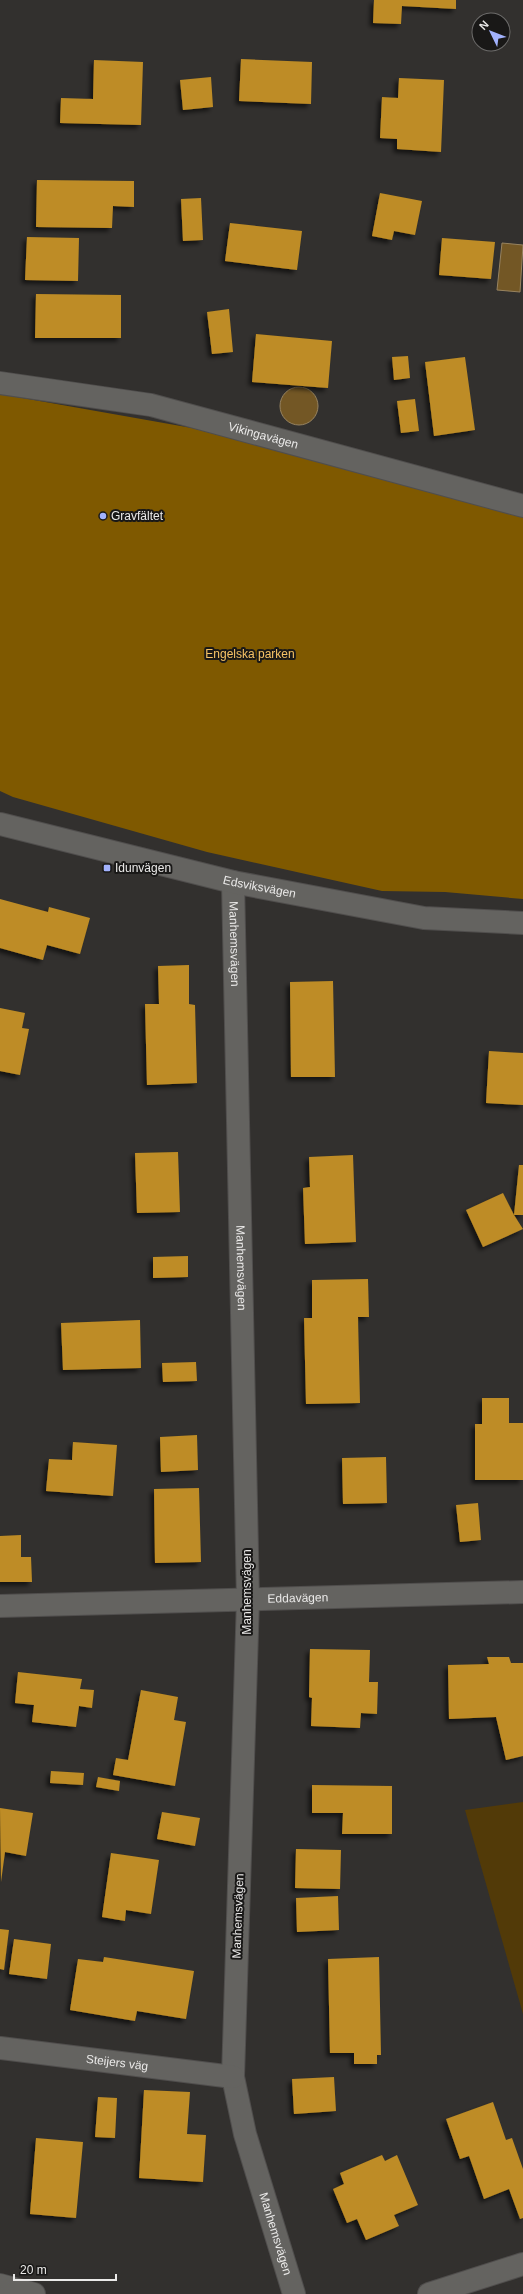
<svg xmlns="http://www.w3.org/2000/svg" width="523" height="2294" font-family="Helvetica,sans-serif">
<style>
.green{fill:#523a08}
.forest{fill:#7f5900}
.water{fill:#735725;stroke:#978360}
.building{fill:#be8c25;filter:url(#shadow)}
.lines{fill:none;stroke-linecap:round;stroke-linejoin:round}
.minor-casing{stroke:#504e4d;stroke-width:24}
.tertiary-casing{stroke:#504e4d;stroke-width:24}
.minor{stroke:#646360;stroke-width:22}
.tertiary{stroke:#646360;stroke-width:22}
.poi-dot{fill:#a2b2fd;stroke:#191817;stroke-width:1.5}
.labels{text-anchor:middle;dominant-baseline:central;stroke-width:4;stroke-linejoin:round;paint-order:stroke}
.street-label{font-size:12px;fill:#eae9e8;stroke:#191817}
.poi-label{font-size:12px;fill:#eae9e8;stroke:#191817;text-anchor:start}
.park-label{font-size:12px;fill:#f7c366;stroke:#191817}
</style>
<defs>
<filter id="shadow"><feDropShadow dx="-3.5" dy="3.5" stdDeviation="2" flood-color="#0009"/></filter>
</defs>
<rect width="100%" height="100%" fill="#32302e"/>
<!-- green -->
<path class="green" d="M523,1802V2014L465,1810Z"/>
<!-- forest -->
<path class="forest" d="M0,394L192,428L523,516V899L445,892L382,891L207,852L13,797L0,791Z"/>
<!-- water -->
<path class="water" d="M502,243L523,245L520,292L497,290Z
M280 406a19 19 0 1 1 38 0a19 19 0 1 1-38 0Z"/>
<!-- building -->
<path class="building" d="M374,0H456V9L402,6L401,24L373,23Z
M241,59L312,62L311,104L239,101Z
M94,60L143,62L141,125L60,123L61,98L93,99Z
M211,77L213,107L183,110L180,80Z
M399,78L444,80L441,152L397,149V139L380,138L382,97L398,98Z
M37,180L134,181V207L113,206L112,228L36,227Z
M380,193L422,201L415,235L394,231L392,240L372,236Z
M201,198L203,240L183,241L181,199Z
M230,223L302,231L297,270L225,261Z
M27,237L79,238L78,281L25,280Z
M442,238L495,242L491,279L439,275Z
M36,294L121,295V338H35Z
M229,309L233,352L212,354L207,312Z
M256,334L332,341L328,388L252,382Z
M408,356L410,378L394,380L392,357Z
M465,357L475,430L434,436L425,362Z
M415,399L419,431L401,433L397,401Z
M0,899L48,912L49,907L90,918L80,954L47,945L43,960L0,948Z
M189,965V1004L195,1005L197,1083L147,1085L145,1004H159L158,966Z
M333,981L335,1077H291L290,982Z
M0,1008L25,1013L22,1028L29,1029L20,1075L0,1071Z
M489,1051L523,1053V1105L486,1103Z
M178,1152L180,1212L137,1213L135,1153Z
M353,1155L356,1242L305,1244L303,1188L310,1187L309,1157Z
M519,1165H523V1215H514L523,1229L483,1247L466,1210L503,1193L514,1215Z
M188,1256V1277L153,1278V1257Z
M368,1279L369,1317H358L360,1403L306,1404L304,1318H312V1280Z
M140,1320L141,1368L63,1370L61,1323Z
M196,1362L197,1381L163,1382L162,1363Z
M482,1398H509V1423H523V1480H475V1424H482Z
M197,1435L198,1470L161,1472L160,1437Z
M73,1442L117,1445L113,1496L46,1491L49,1459L72,1460Z
M386,1457L387,1503L343,1504L342,1458Z
M199,1488L201,1562L155,1563L154,1489Z
M478,1503L481,1540L460,1542L456,1505Z
M21,1535V1557H31L32,1582H0V1536Z
M310,1649L370,1650L369,1682H378L377,1714L361,1713L360,1728L311,1726L312,1698L309,1697Z
M487,1657H509L511,1663H523V1756L506,1760L496,1717L449,1719L448,1665L489,1664Z
M18,1672L82,1679L80,1689L94,1690L92,1708L79,1706L76,1727L32,1722L34,1705L15,1703Z
M141,1690L178,1697L174,1720L186,1722L175,1786L113,1775L116,1758L128,1760Z
M51,1771L84,1773L83,1785L50,1783Z
M98,1777L120,1781L119,1791L96,1787Z
M312,1785L392,1786V1834H342L343,1813H312Z
M0,1808L33,1813L26,1856L5,1852L1,1882Z
M162,1812L200,1818L195,1846L157,1839Z
M296,1849L341,1850L340,1889L295,1888Z
M111,1853L159,1860L151,1914L126,1910L125,1921L102,1917Z
M338,1896L339,1930L297,1932L296,1898Z
M0,1929L9,1930L4,1970L0,1969Z
M14,1939L51,1944L47,1979L9,1974Z
M104,1957L194,1971L186,2019L137,2011L135,2021L70,2010L78,1959L103,1962Z
M379,1957L381,2055H377V2064H354V2053H330L328,1959Z
M334,2077L336,2111L294,2114L292,2079Z
M144,2090L190,2092L187,2134L206,2135L203,2182L139,2178Z
M98,2097L117,2098L115,2138L95,2137Z
M493,2102L506,2140L512,2138L523,2169V2218L520,2219L509,2189L484,2199L469,2156L460,2159L446,2119Z
M36,2138L83,2142L76,2218L30,2214Z
M382,2155L385,2161L397,2155L418,2205L394,2215L399,2226L366,2240L357,2219L347,2223L333,2189L344,2184L340,2173Z"/>
<g class="lines">
<!-- minor casing -->
<g class="minor-casing">
<g id="minor">
<path id="s1" d="M0,383L151,405L523,506"/>
<path id="s2" d="M233,882L248,1600L233,2077L245,2134L294,2294"/>
<path id="s3" d="M0,1606L523,1592"/>
<path id="s4" d="M0,2048L233,2077"/>
<path d="M0,2285L34,2294"/>
<path d="M429,2294L523,2264"/>
</g>
</g>
<!-- tertiary casing -->
<g class="tertiary-casing">
<g id="tertiary">
<path id="s5" d="M0,824L233,882L424,918L523,923"/>
</g>
</g>
<!-- minor -->
<use href="#minor" class="minor"/>
<!-- tertiary -->
<use href="#tertiary" class="tertiary"/>
</g>
<!-- markers -->
<g class="poi-dot">
<circle cx="103" cy="516" r="4"/>
<rect x="103" y="864" width="8" height="8" rx="2"/>
</g>
<g class="labels">
<!-- street labels -->
<g class="street-label">
<text stroke="none"><textPath href="#s1" startOffset="269">Vikingavägen</textPath></text>
<text stroke="none"><textPath href="#s5" startOffset="267">Edsviksvägen</textPath></text>
<text stroke="none"><textPath href="#s2" startOffset="62">Manhemsvägen</textPath></text>
<text stroke="none"><textPath href="#s2" startOffset="386">Manhemsvägen</textPath></text>
<text transform="translate(247 1592) rotate(-90)">Manhemsvägen</text>
<text stroke="none"><textPath href="#s3" startOffset="298">Eddavägen</textPath></text>
<text transform="translate(238 1916) rotate(-88)">Manhemsvägen</text>
<text stroke="none"><textPath href="#s4" startOffset="118">Steijers väg</textPath></text>
<text stroke="none"><textPath href="#s2" startOffset="1358">Manhemsvägen</textPath></text>
</g>
<!-- poi labels -->
<g class="poi-label">
<text x="111" y="516">Gravfältet</text>
<text x="115" y="868">Idunvägen</text>
</g>
<!-- park labels -->
<g class="park-label">
<text x="250" y="654">Engelska parken</text>
</g>
</g>
<!-- north arrow -->
<g transform="translate(491 32) rotate(313)"><circle r="19" fill="#191817" stroke="#6d6c6b"/>
<path d="M0-3L7 15L0 10L-7 15Z" fill="#a2b2fd"/>
<text y="-6" font-size="11" font-weight="bold" text-anchor="middle" fill="#eae9e8">N</text>
</g>
<!-- scale -->
<path d="M14 2274v6h102v-6" fill="none" stroke="#eae9e8" stroke-width="2"/>
<text x="20" y="2274" font-size="12" fill="#eae9e8" stroke="#191817" stroke-width="3" paint-order="stroke">20 m</text>
</svg>
